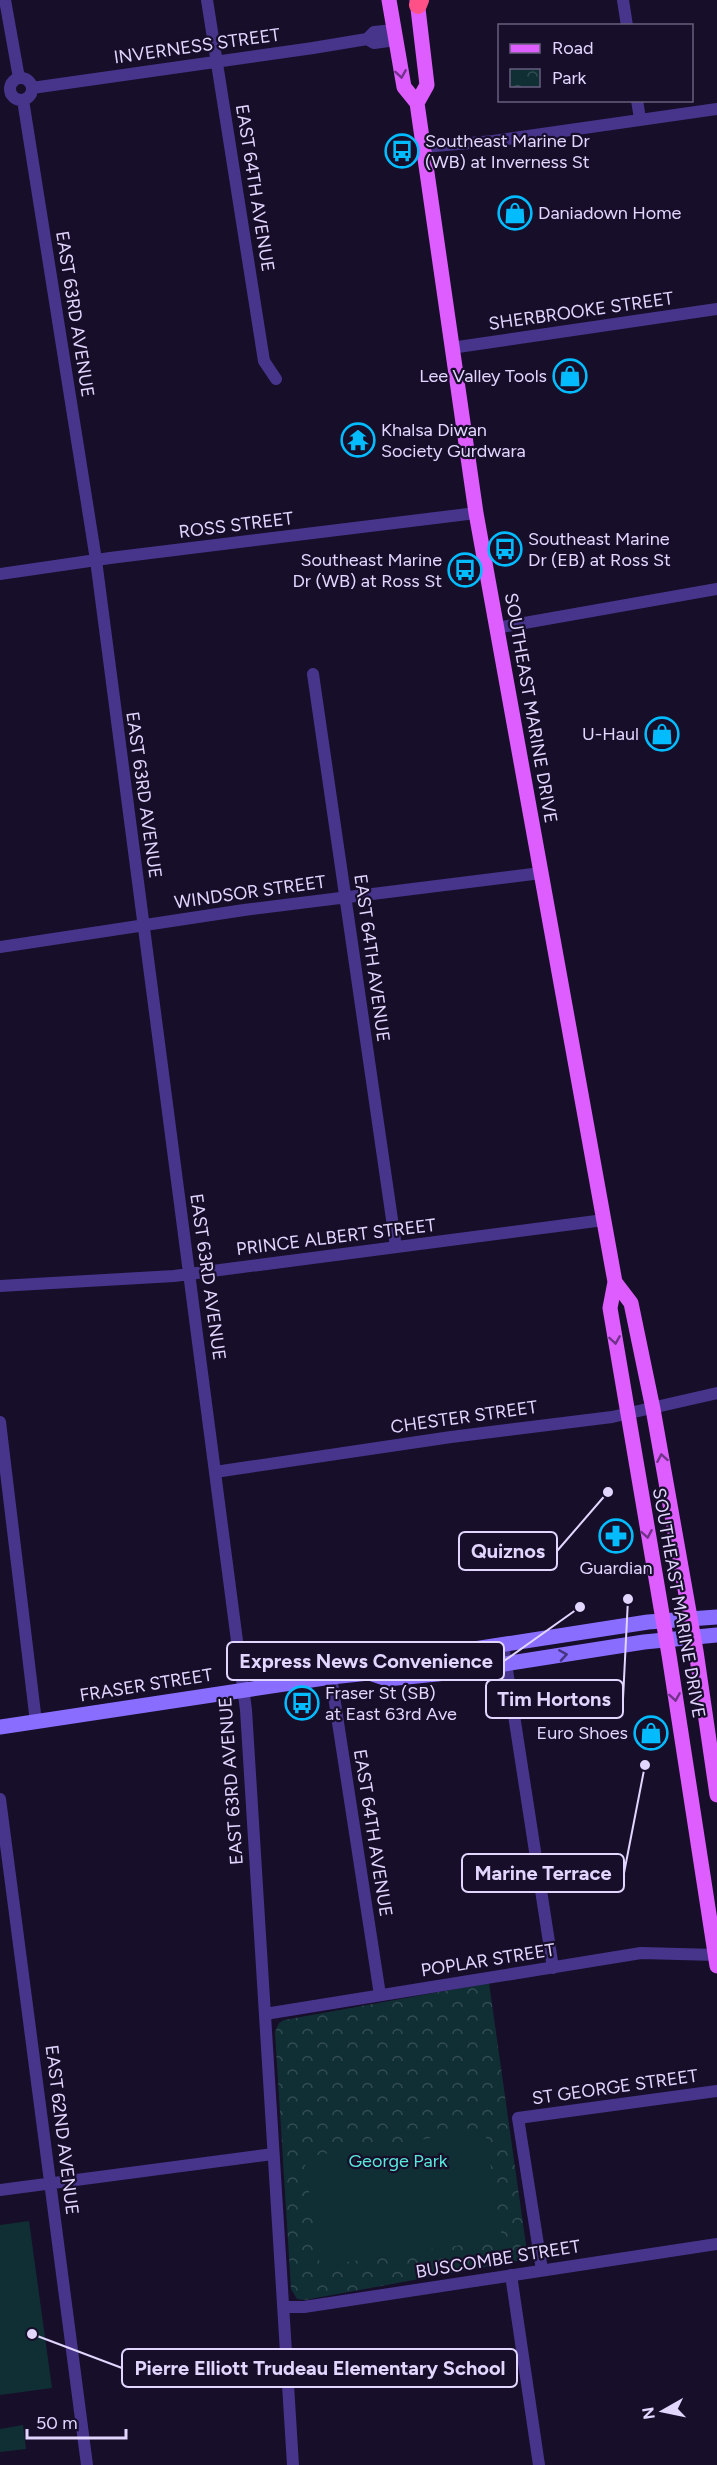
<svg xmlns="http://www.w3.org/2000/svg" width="717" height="2465" font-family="Figtree,sans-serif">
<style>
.park{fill:url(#park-crowns)}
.garden{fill:#102f34}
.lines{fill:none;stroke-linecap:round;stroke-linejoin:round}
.street{stroke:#47358c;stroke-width:12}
.secondary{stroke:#896dff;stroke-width:15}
.primary{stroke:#de5dff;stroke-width:15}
.highway{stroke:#ff5188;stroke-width:18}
.oneway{stroke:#713289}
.oneway2{stroke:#45347f}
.labels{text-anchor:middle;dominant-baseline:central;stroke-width:4.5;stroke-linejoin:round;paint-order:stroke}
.street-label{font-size:18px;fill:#e2d6ff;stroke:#170e29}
.poi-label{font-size:18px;fill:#e2d6ff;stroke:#170e29;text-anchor:start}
.park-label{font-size:18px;fill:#58e9dd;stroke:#170e29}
.leader{fill:none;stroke:#e2d6ff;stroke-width:2}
.callout-dot{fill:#e2d6ff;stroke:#170e29;stroke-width:2}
.callout{fill:#170e29;stroke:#e2d6ff;stroke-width:2}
.callout-label{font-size:20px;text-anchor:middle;font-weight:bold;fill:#e2d6ff}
</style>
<defs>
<pattern id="park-crowns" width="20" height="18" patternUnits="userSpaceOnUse" patternTransform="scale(1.5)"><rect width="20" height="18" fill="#102f34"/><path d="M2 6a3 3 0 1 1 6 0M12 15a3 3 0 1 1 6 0" fill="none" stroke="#324c52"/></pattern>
</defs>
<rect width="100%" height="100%" fill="#170e29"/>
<!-- park -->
<path class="park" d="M489,1983L528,2259L305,2300L297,2299L291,2289L275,2032L279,2023L284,2020Z"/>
<!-- garden -->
<path class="garden" d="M485,2130L502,2239L320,2266L304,2157Z
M29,2221L52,2388L0,2395V2225Z
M23,2425L26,2449L0,2452V2429Z"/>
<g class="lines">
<!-- street -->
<path class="street" d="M5,0L19,78
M207,0L264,361L276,379
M623,0L627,26
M367,39L374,43L396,40
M10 89a11 11 0 1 1 22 0a11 11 0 1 1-22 0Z
M32,88L313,48L367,39L374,32L394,30
M23,100L96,560L246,1710L293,2465
M637,100L640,119
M423,147L493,141L717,109
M451,348L717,309
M0,574L110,558L476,513
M496,628L717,589
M313,674L396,1247
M0,947L244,910L541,873
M0,1286L174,1276L604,1220
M0,1422L36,1722
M215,1472L451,1437L612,1417L717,1393
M503,1644L553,1968
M331,1677L380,1995
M0,1799L87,2465
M265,2014L641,1953L717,1955
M0,2190L273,2154
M542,2270L518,2118L717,2091
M511,2275L539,2465
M284,2307H304L717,2244"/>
<!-- secondary -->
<path class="secondary" d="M369,1673L384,1663L648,1622L717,1617
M0,1727L331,1677L369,1673L387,1679L447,1673L644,1642L717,1635"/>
<!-- primary -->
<path class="primary" d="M389,0L404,87L417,103L476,513L615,1282L610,1308L669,1655L717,1966
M417,103L427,85L417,0
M615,1282L631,1303L653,1409L696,1651L717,1795"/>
<!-- highway -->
<path class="highway" d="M418,5L420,0"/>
</g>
<!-- one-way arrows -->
<defs><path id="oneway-chevron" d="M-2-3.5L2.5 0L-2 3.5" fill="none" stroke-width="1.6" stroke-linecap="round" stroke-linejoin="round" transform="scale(1.5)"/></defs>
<g class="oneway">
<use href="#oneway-chevron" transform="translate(401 74) rotate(81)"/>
<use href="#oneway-chevron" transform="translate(615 1340) rotate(81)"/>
<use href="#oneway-chevron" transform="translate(662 1458) rotate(-100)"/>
<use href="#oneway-chevron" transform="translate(647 1534) rotate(80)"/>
<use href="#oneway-chevron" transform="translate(675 1697) rotate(81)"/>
</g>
<use class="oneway2" href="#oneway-chevron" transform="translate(563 1655) rotate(-9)"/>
<!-- icons -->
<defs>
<g id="bus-ring" transform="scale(1.725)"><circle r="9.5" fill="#170e29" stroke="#02bcff" stroke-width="1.5"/><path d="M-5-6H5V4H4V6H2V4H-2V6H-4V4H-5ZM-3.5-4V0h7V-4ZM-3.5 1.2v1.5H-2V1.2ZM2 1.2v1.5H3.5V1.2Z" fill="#02bcff"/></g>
<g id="shop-ring" transform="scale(1.725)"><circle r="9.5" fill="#170e29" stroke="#02bcff" stroke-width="1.5"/><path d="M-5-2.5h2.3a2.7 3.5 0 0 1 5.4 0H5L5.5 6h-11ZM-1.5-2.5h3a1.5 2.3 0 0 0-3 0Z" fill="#02bcff"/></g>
<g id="temple-ring" transform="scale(1.725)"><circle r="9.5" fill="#170e29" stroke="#02bcff" stroke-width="1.5"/><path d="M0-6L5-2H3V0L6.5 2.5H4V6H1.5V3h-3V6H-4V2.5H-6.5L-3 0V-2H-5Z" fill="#02bcff"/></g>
<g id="pharmacy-ring" transform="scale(1.725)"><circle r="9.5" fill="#170e29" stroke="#02bcff" stroke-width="1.5"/><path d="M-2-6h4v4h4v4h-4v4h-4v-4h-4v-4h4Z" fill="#02bcff"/></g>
</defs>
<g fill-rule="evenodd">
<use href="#bus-ring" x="402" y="151"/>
<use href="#shop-ring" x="515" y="213"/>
<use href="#shop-ring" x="570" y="376"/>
<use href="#temple-ring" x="358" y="440"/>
<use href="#bus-ring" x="505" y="549"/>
<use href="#bus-ring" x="465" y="570"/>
<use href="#shop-ring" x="662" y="734"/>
<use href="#pharmacy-ring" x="616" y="1536"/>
<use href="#bus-ring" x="302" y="1703"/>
<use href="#shop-ring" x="651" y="1733"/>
</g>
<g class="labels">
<!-- street labels -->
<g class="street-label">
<text transform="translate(197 46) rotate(-8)">INVERNESS STREET</text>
<text transform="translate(255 188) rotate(81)">EAST 64TH AVENUE</text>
<text transform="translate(581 311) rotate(-8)">SHERBROOKE STREET</text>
<text transform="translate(75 314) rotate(81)">EAST 63RD AVENUE</text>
<text transform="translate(236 525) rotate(-7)">ROSS STREET</text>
<text transform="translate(531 708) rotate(80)">SOUTHEAST MARINE DRIVE</text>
<text transform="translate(144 795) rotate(82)">EAST 63RD AVENUE</text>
<text transform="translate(250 892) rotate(-8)">WINDSOR STREET</text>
<text transform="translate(372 958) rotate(82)">EAST 64TH AVENUE</text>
<text transform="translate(336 1237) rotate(-7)">PRINCE ALBERT STREET</text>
<text transform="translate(208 1277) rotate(82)">EAST 63RD AVENUE</text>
<text transform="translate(464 1417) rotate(-8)">CHESTER STREET</text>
<text transform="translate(679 1603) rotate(80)">SOUTHEAST MARINE DRIVE</text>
<text transform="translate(146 1685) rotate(-9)">FRASER STREET</text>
<text transform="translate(231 1781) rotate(-94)">EAST 63RD AVENUE</text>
<text transform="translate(373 1833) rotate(81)">EAST 64TH AVENUE</text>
<text transform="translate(488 1960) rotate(-9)">POPLAR STREET</text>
<text transform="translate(615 2087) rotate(-8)">ST GEORGE STREET</text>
<text transform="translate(62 2130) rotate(83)">EAST 62ND AVENUE</text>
<text transform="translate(498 2259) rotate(-9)">BUSCOMBE STREET</text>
</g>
<!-- poi labels -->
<g class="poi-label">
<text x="425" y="141">Southeast Marine Dr<tspan x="425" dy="21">(WB) at Inverness St</tspan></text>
<text x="538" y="213">Daniadown Home</text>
<text x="547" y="376" text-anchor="end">Lee Valley Tools</text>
<text x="381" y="430">Khalsa Diwan<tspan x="381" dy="21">Society Gurdwara</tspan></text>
<text x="528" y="539">Southeast Marine<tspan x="528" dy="21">Dr (EB) at Ross St</tspan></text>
<text x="442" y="560" text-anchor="end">Southeast Marine<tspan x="442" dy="21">Dr (WB) at Ross St</tspan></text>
<text x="639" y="734" text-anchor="end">U-Haul</text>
<text x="616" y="1568" text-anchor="middle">Guardian</text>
<text x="325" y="1693">Fraser St (SB)<tspan x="325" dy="21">at East 63rd Ave</tspan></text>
<text x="628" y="1733" text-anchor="end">Euro Shoes</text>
</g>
<!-- park labels -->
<g class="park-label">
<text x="398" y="2161">George Park</text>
</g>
</g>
<!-- callouts -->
<path class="leader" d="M608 1492L557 1551M580 1607L504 1661M628 1599L623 1699M645 1765L624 1873M32 2334L122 2368"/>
<g class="callout-dot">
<circle cx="608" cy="1492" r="6"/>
<circle cx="580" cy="1607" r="6"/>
<circle cx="628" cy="1599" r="6"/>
<circle cx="645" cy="1765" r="6"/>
<circle cx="32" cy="2334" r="6"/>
</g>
<g class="callout">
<rect x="459" y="1532" width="98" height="38" rx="6"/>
<rect x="227" y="1642" width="277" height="38" rx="6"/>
<rect x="486" y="1680" width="137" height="38" rx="6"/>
<rect x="462" y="1854" width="162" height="38" rx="6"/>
<rect x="122" y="2349" width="395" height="38" rx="6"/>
</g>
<g class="callout-label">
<text x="508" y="1558">Quiznos</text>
<text x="366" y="1668">Express News Convenience</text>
<text x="554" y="1706">Tim Hortons</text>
<text x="543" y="1880">Marine Terrace</text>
<text x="320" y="2375">Pierre Elliott Trudeau Elementary School</text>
</g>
<!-- legend -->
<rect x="498" y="24" width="195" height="78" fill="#170e29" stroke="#685e7f" stroke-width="1.5"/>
<rect x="510" y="44" width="30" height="9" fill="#de5dff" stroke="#685e7f" stroke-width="1.5"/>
<text x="552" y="54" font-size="18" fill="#e2d6ff">Road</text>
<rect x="510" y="69" width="30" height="18" fill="url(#park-crowns)" stroke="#685e7f" stroke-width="1.5"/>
<text x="552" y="84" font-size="18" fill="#e2d6ff">Park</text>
<!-- north arrow -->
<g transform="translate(663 2411) rotate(261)" stroke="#170e29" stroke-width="4.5" paint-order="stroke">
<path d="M0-4.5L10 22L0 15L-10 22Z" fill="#e2d6ff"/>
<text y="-9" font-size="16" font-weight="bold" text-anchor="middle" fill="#e2d6ff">N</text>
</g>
<!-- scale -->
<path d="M27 2429v9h99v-9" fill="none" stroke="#e2d6ff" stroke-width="3"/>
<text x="36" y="2429" font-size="18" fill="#e2d6ff" stroke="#170e29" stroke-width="4.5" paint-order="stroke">50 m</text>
</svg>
